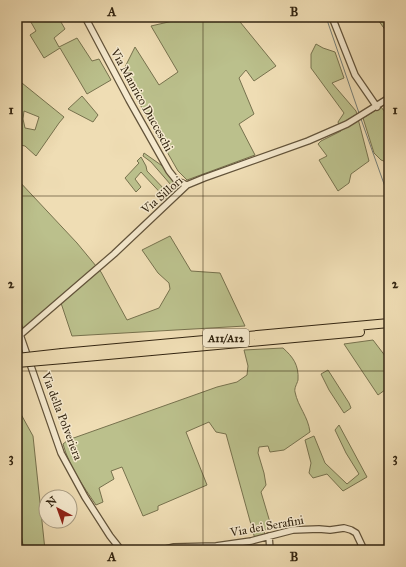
<svg xmlns="http://www.w3.org/2000/svg" width="406" height="567" font-family="'IM FELL Great Primer',serif">
<style>
.green{fill:#bbc08c;stroke:#77724e;fill-rule:evenodd}
.lines{fill:none;stroke-linecap:round;stroke-linejoin:round}
.stream{stroke:#747d76;stroke-width:1}
.minor-casing{stroke:#62533a;stroke-width:8}
.highway-casing{stroke:#332511;stroke-width:10}
.minor{stroke:#f5e9ce;stroke-width:5.5}
.highway{stroke:#efddb4;stroke-width:8}
.highway-bridge-casing{stroke:#332511;stroke-width:10;stroke-linecap:butt}
.highway-bridge{stroke:#efddb4;stroke-width:8}
.grid{fill:none;stroke:#332511;stroke-width:1;stroke-opacity:0.55}
.labels{text-anchor:middle;dominant-baseline:central;stroke-width:3;stroke-linejoin:round;paint-order:stroke}
.shield{fill:#f5e9ce;stroke:#6d604a;stroke-width:1}
.shield-label{font-size:11px;font-weight:bold;fill:#332511}
.street-label{font-size:12px;fill:#332511;stroke:#f5e9ce}
.neatline{fill:none;stroke:#332511;stroke-width:1.5}
.grid-label{font-size:13px;text-anchor:middle;font-weight:bold;fill:#332511}
</style>
<rect width="100%" height="100%" fill="#efddb4"/>
<filter id="stains"><feTurbulence type="fractalNoise" baseFrequency=".005" numOctaves="4"/><feColorMatrix values="0 0 0 0 .2 0 0 0 0 .09 0 0 0 0 .02 0 0 0 .5 -.17"/></filter>
<radialGradient id="worn" r=".72"><stop offset=".6" stop-color="#630" stop-opacity="0"/><stop offset="1" stop-color="#630" stop-opacity=".3"/></radialGradient>
<!-- green -->
<path class="green" d="M28,17H58L65,29L54,38L59,47L77,38L92,61L99,59L111,80L87,94L60,48L44,58L30,35L36,31Z
M176,17H211L213,20L218,17H236L276,66L254,81L246,70L239,78L254,114L239,124L255,155L187,180L178,171L138,101L123,71L135,47L159,85L178,72L151,26L177,20Z
M376,17H389V29L386,31Z
M316,44L323,48L335,52L344,78L332,83L356,111L369,161L351,174L349,183L338,191L319,160L327,156L318,144L321,141L341,131L338,122L344,113L311,68V54Z
M17,79L64,117L59,123L36,156L25,146L20,145L17,143ZM24,111L39,117L35,130L25,128L23,119Z
M82,96L98,115L93,122L68,109Z
M381,107L389,117V163L381,160L374,153L363,118Z
M144,153L161,165L182,187L167,200L141,172L135,179L141,187L136,192L125,178L139,163L137,161L141,157L146,166L147,171L166,191L171,185L151,162L143,156Z
M17,179L77,243L101,272L127,320L159,308L170,289L169,283L158,273L142,250L170,236L191,271L220,273L245,326L72,336L61,303L25,334L17,311Z
M373,340L389,361V387L378,395L344,344Z
M283,348C293,357 299,365 298,380C297,384 294,388 295,392C298,407 308,416 310,432L284,450L270,452L268,446L259,447L258,453L264,473L266,485L261,492L272,529L264,530L265,537L255,539L226,434L216,432L209,422L186,432L207,485L158,506V510L143,516L122,467L111,471L114,479L99,488L103,502L96,505C83,486 69,466 63,444L68,440L217,387L237,382L247,375L248,366L244,350Z
M328,370L349,403L351,408L344,413L329,390L321,374Z
M17,407L33,436L45,550H24L17,514Z
M339,425L367,477L343,491L327,474L313,478L309,473L311,463L305,440L314,436L325,463L347,484L359,474L346,453L335,430Z"/>
<g class="lines">
<!-- stream -->
<path class="stream" d="M326,17L359,113
M361,119L389,198"/>
<!-- minor casing -->
<g class="minor-casing">
<path id="minor" d="M85,17L129,100L169,171L177,181L187,185
M332,17L355,75L377,107
M17,326L61,453L85,497L110,536L121,550
M20,335L114,254L187,185L204,178L308,141L347,124L389,98
M269,536L270,550
M162,550L174,547L216,546L251,541L293,530L319,529L330,530L344,528L351,530L356,533L364,550"/>
</g>
<!-- highway casing -->
<g class="highway-casing">
<path id="highway" d="M62,353L389,323
M64,359L360,332"/>
</g>
<!-- minor -->
<use href="#minor" class="minor"/>
<!-- highway -->
<use href="#highway" class="highway"/>
<!-- highway-bridge casing -->
<g class="highway-bridge-casing">
<path id="highway-bridge" d="M17,358L62,353
M17,363L64,359"/>
</g>
<!-- highway-bridge -->
<use href="#highway-bridge" class="highway-bridge"/>
</g>
<!-- grid -->
<path class="grid" d="M203,17V550M17,196H389M17,371H389"/>
<g class="labels">
<!-- shield labels -->
<rect class="shield" x="203" y="329" width="46" height="18" rx="3"/>
<g class="shield-label">
<text x="226" y="338">A11/A12</text>
</g>
<!-- street labels -->
<g class="street-label">
<text transform="translate(142 100) rotate(61)">Via Manrico Ducceschi</text>
<text transform="translate(162 195) rotate(-41)">Via Sillori</text>
<text transform="translate(62 416) rotate(69)">Via della Polveriera</text>
<text transform="translate(267 526) rotate(-10)">Via dei Serafini</text>
</g>
</g>
<!-- margin -->
<rect width="406" height="567" fill="none" stroke="#efddb4" stroke-width="44"/>
<!-- north arrow -->
<g transform="translate(58 509) rotate(319)"><circle r="19" fill="#f5e9ce" stroke="#a79b82"/>
<path d="M0-3L7 15L0 10L-7 15Z" fill="#8f2418"/>
<text y="-6" font-size="11" font-weight="bold" text-anchor="middle" fill="#332511">N</text>
</g>
<rect x="22" y="22" width="362" height="523" class="neatline"/>
<g class="grid-label">
<text x="112" y="16">A</text>
<text x="294" y="16">B</text>
<text x="11" y="114">1</text>
<text x="395" y="114">1</text>
<text x="11" y="288">2</text>
<text x="395" y="288">2</text>
<text x="11" y="462">3</text>
<text x="395" y="462">3</text>
<text x="112" y="561">A</text>
<text x="294" y="561">B</text>
</g>
<rect width="100%" height="100%" filter="url(#stains)"/>
<rect width="100%" height="100%" fill="url(#worn)"/>
</svg>
